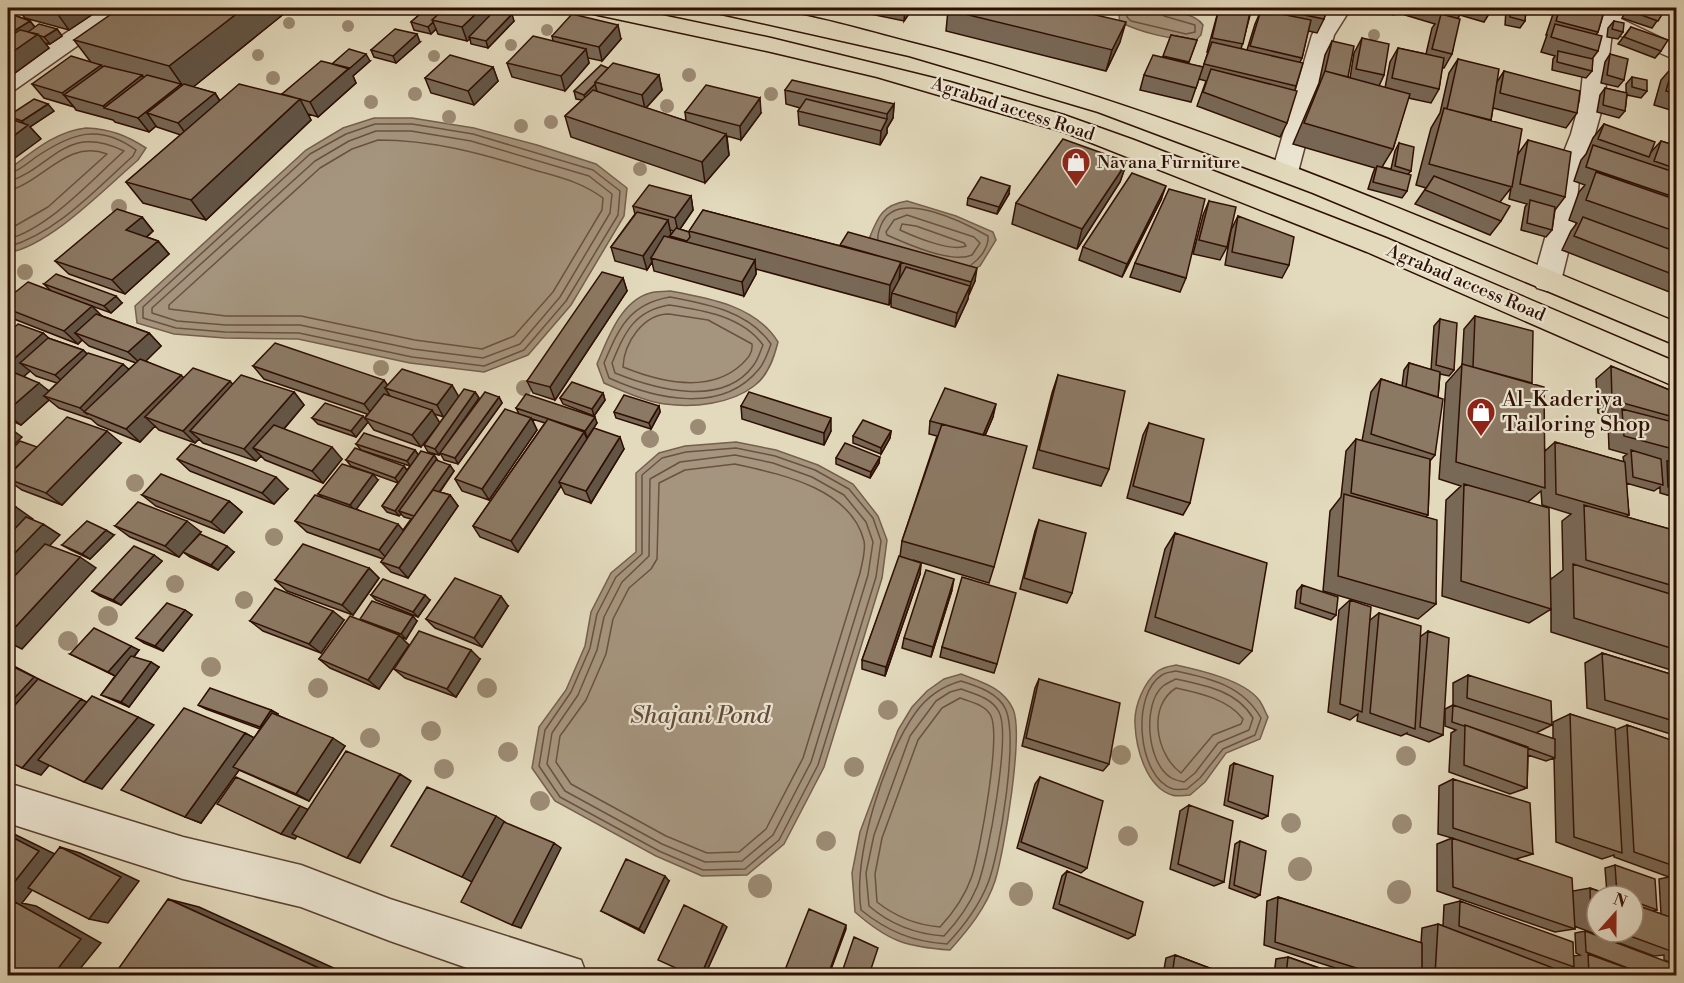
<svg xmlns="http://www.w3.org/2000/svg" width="1684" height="983" font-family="'Libre Bodoni',serif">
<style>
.water{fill:#a5957e;stroke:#755f4d;stroke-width:1.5}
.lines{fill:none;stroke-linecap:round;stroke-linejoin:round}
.shore{stroke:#6a5240;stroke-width:1.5}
.minor-casing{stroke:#5b4232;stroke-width:3}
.major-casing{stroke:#2e0f03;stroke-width:3}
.minor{fill:#ede7d4;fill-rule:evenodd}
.major{fill:#e3dabd;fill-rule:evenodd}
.tree{fill:#9c8b74}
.wall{fill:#786856;stroke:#2e0f03;stroke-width:1.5;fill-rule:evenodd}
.shaded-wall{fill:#625546;stroke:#2e0f03;stroke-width:1.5}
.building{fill:#8c7964;stroke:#2e0f03;stroke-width:1.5}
.labels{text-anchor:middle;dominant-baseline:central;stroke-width:4.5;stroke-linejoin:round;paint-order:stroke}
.far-street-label{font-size:18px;fill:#2e0f03;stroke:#ede7d4}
.far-poi-label{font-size:18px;fill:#2e0f03;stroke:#ede7d4;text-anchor:start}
.poi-label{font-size:22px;fill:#2e0f03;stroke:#ede7d4;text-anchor:start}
.water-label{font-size:24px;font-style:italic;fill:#644b3a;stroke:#ede7d4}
</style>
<rect width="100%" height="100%" fill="#e3dabd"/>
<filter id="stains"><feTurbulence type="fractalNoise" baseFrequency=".00333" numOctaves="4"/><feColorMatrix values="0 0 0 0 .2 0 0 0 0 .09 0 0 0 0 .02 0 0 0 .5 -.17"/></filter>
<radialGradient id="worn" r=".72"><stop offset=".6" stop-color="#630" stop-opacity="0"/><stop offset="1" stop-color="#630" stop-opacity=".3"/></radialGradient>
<!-- water -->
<path class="water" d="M1128,8C1146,8 1193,9 1203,25L1201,35L1196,40C1172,40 1142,33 1120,22L1119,16Z
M374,118H412L474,128L537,145L596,164L627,188L624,216L571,305L528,355L484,372L410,363L298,339L225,338L174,334L137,323L135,306L306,150L343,128Z
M86,128C110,129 126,135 146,148L138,160C104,189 51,245 8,253V170C32,152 56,131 86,128Z
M907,201L956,216L993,232L996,240L980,266L969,272L869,239C878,217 882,205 907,201Z
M670,291C709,298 756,306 778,342C774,358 768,376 754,386C731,404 693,408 665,404C644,401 623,391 604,383L597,364C608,338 621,301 650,293C656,291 664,292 670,291Z
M736,442L776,450L818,465L853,484L878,516L887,540L882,578L824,767L784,844L747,875L702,876L656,856L555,801L532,768L539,727L566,690L585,646L591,612L611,573L636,552V473L659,453L685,446Z
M1176,665C1199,670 1244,680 1259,700C1263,705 1265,712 1268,717L1260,739L1226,753L1205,782L1190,795C1185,795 1177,797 1172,795C1146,787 1136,748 1135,724C1134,706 1144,682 1158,671C1163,667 1170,666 1176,665Z
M961,674C981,682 1003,687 1013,709C1024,733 1004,853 995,881C986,908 968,930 950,950C906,947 888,941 855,912L852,873L860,832L898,730L912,707L927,691L944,679Z"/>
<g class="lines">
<!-- shore -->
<path class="shore" d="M1131,8L1127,17L1131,21L1186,34L1195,32V25L1164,16L1160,8
M375,124H412L473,134L593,170L620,191L618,215L566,301L524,350L484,366L412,357L299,333L225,332L176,328L143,318V307L310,154L346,134Z
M376,131H411L471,141L589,176L612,194L610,213L560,297L520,344L483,358L413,349L300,325H226L177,321L152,313V308L315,161L349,141Z
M378,140C432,140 480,153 531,169C558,177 580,181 603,198L602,210L553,292L514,336L482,349L415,340L301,316H226L169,309V305L320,168L352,149Z
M8,174C18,172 28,163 36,157C72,133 99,123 136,150L133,156C95,190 58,232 8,247
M8,182C55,166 65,123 124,151C94,178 48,229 8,239
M8,191C44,181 67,139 107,154L48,207L8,230
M907,215L974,237L980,243L972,255C952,264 907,244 887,235L886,232L894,220Z
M902,224L916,226L964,243L966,246C951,252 915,237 900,230Z
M878,239C877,233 880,227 883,221C901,190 965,223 988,236C989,247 980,259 971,265
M670,297C707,304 748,311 771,344C768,352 765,362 759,369C722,415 655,399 609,378L604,363C619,328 629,304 670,297Z
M669,305C702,310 742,316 763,345C760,352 758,360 753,366C722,408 655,389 615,373L612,363C625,332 634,311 669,305Z
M669,314L708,320L752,344C753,353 748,358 742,364C710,394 660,382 623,367C624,343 643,314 669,314Z
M736,448L775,456L815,470L849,489L873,518L881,541L876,577L818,765L779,840L745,869L703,870L659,851L560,797L539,766L545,730L571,692L590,648L597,614L616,577L642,554V475L662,458L686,452Z
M735,455L773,463L812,477L844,495L866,522L873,542L868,575L811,762L773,835L742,861L705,862L662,844L565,791L547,764L552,733L578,695L597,650L604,617L622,582L649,556L650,479L680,462Z
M735,464C780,474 851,488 864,541C866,551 862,563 860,573L803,758L766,829L739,852L707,853L666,836L571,784L556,762L560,736L586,700L606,654L613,619L629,588L651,569L657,559L659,483L685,470Z
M1176,671C1210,678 1243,686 1261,718L1255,735L1223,749L1200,778L1187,789C1183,789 1177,790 1173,789C1137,777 1131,694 1162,675C1166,672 1172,672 1176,671Z
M1176,679C1205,685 1237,691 1253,718L1249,730L1218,743L1195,773L1184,782C1180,781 1174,780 1170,777C1147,762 1142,704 1163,686C1167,683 1172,681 1176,679Z
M961,681C977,686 999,693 1006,710C1018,740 1000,852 988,883C979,906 964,926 947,944C913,942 887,931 861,910C853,856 884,756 916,712C927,697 943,686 961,681Z
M1176,688C1199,693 1228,699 1243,719L1241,724L1213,735L1181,773C1156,755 1147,706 1176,688Z
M961,689C975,694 992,698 999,712C1011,734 988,861 977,887C969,906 958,921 944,936C915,934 891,925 869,906L866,873L874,835L910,736L936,701L950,692Z
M960,698C971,702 986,705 991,716C1001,738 980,851 972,876C965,896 954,912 940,927C916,925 896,917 877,902L875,874L882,838L918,740L942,708Z"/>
<!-- minor casing -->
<g class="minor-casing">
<path id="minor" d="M102,8H127L124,13L16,89L8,91V73Z
M1329,8H1351L1334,35L1298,172L1294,178L1285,181L1276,178L1272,172L1312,35Z
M1566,8H1594L1603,12L1607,8H1630L1621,19L1676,45V60L1612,32L1604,101L1595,134L1579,179L1575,224L1561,281L1557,288L1547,291L1537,288L1533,281L1549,224L1553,179L1571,134L1580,101L1587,38L1593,24L1569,13Z
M8,783L183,837L301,865L390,899L581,960L587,976H490L390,941L301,907L183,879L8,823Z"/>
</g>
<!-- major casing -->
<g class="major-casing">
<path id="major" d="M587,8H628L771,38L950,82L1064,115L1134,140L1386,238L1676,362V387L1367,252L1064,132L877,77L771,52L598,15L590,13Z
M714,8C773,2 851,27 909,42C1175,109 1424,219 1676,322V345L1313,193L1098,112L909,56L717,13Z"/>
</g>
<!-- minor -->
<use href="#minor" class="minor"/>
<!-- major -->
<use href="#major" class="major"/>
</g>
<!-- trees -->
<g class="tree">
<circle cx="289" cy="23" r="6"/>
<circle cx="348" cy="26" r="6"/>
<circle cx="547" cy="30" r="6"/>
<circle cx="1374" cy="35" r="6"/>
<circle cx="511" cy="45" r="6"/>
<circle cx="258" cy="55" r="6"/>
<circle cx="434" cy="56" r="6"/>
<circle cx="689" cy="75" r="7"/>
<circle cx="273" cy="78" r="7"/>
<circle cx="415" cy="94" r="7"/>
<circle cx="771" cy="94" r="7"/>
<circle cx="371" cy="102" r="7"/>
<circle cx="667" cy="106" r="7"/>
<circle cx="449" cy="117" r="7"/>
<circle cx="551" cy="122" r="7"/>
<circle cx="521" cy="126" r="7"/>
<circle cx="640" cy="169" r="7"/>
<circle cx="119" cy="207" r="8"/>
<circle cx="25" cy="272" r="8"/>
<circle cx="381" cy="368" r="8"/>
<circle cx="524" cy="388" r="8"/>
<circle cx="698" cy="427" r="8"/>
<circle cx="650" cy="439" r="9"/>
<circle cx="135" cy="483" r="9"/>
<circle cx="274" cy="537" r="9"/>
<circle cx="175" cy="584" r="9"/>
<circle cx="244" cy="600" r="9"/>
<circle cx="108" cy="616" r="10"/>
<circle cx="68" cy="641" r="10"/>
<circle cx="211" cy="667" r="10"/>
<circle cx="318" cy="688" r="10"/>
<circle cx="487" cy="688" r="10"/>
<circle cx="888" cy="710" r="10"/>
<circle cx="431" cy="731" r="10"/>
<circle cx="370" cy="738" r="10"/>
<circle cx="508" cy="752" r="10"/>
<circle cx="1121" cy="755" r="10"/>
<circle cx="1406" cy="756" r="10"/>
<circle cx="854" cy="767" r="10"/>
<circle cx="444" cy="769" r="10"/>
<circle cx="540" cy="801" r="10"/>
<circle cx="1291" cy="823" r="10"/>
<circle cx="1402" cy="824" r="10"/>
<circle cx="1128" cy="836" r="10"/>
<circle cx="826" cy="841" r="10"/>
<circle cx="1300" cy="869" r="12"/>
<circle cx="760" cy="886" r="12"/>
<circle cx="1399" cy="892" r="12"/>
<circle cx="1021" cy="894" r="12"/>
</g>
<!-- wall -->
<path class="wall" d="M17,8H102L69,30L25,18Z
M291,8L193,87L215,93L220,101L282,95L332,64L370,61L353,76L356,83L318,117L308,114L311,120L206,220L143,203L126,182L181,135L157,127L156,126L149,132L115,122L113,120L76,110L74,107L44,98L32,84L90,61L74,40Z
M427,8H489L491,14L514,21L488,48L471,44L470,39L467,41L438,34L436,29L431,34L414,30L411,22Z
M871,8H913L904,21L870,14Z
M1069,8H1101L1099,12L1087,9L1086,12L1120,42L1106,71L946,31L948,10Z
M1219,8H1252L1241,49L1247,50L1255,24L1262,8H1327L1324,19L1317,33L1308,31L1302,58L1300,62L1296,86L1295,90L1287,123L1280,137L1197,106L1206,81L1199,79L1191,102L1140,90L1144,75L1163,58L1171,35L1197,40L1188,64L1203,67L1208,52H1207Z
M1366,8H1398L1394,15Z
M1408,8H1485L1489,14L1484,22L1460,15L1458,18L1452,54L1444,68H1442L1439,89L1431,103L1408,98L1393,149L1382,167L1391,169L1395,151L1399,143L1411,171L1408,174L1407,191L1402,198L1368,189L1373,173L1375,168L1293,144L1319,83L1325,55L1332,41L1348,77L1350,78L1354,53L1362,38L1384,75L1379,86L1385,88L1390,62L1398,48L1426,54L1432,28L1435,24L1405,15Z
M1508,8H1526L1525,21L1520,28L1505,25L1506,10Z
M1555,8H1605L1598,32L1596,35L1598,51L1592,59V71L1586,78L1552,70L1553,59L1555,56L1541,52L1547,35H1546Z
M1628,8H1677L1676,12L1666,8L1652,28L1622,18Z
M8,13L30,21L35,27L57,29L62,36L50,44L45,43L49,48L8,78Z
M1614,21L1623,32L1618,39L1607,37L1608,28Z
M1631,27L1661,51L1655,58L1618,44Z
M552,36L621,39L602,61L588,58L589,63L565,91L512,77L507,63L553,41Z
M420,42L396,63L374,57L371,50Z
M1610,54L1624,80L1618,87L1601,83L1605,62Z
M1458,59L1497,82L1504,71L1577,113L1566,128L1493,108L1491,120L1518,154L1528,140L1565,197L1555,210L1552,230L1546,237L1521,230L1525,207L1527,204L1509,199L1511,188L1500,202L1501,221L1490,235L1415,204L1426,188L1416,185L1431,128L1440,113L1449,73Z
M1673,66L1677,67V112L1654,105L1661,80Z
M493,67L498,81L474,105L431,93L425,78Z
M608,68L659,75L662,90L646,108L686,121L685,112L761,113L741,140L727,136L729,155L705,183L571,137L565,116L582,100L576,99L574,91Z
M1632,77L1647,91L1641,98L1627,95L1625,111L1619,118L1597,112L1600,95L1605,88L1626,93V84Z
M785,90L894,104L893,118L887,128V133L880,145L799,125L798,111L800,108L786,104Z
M54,111L30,127L41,139L11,119L8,116Z
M1604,124L1650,153L1661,141L1677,146V188L1674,187L1671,196L1670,198L1673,199L1674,191L1677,189V295L1562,250L1571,231L1577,223L1569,220L1579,192L1585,185L1574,181L1581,160L1586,154L1593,138Z
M1127,162L1120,182L1077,249L1012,224L1016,203Z
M1009,194L997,214L967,205L968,198Z
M691,196L693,210L680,229L689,232L703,210L975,281L968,295V299L955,327L891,307V299L889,305L756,269V274L744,296L654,271L652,262L647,270L615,261L611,247L635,214L633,206ZM670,230L674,231L670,236V238L668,237L671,234Z
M1161,200L1122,277L1079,260L1083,247Z
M1209,201L1227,247L1220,260L1193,254L1203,215Z
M1238,216L1289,265L1282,278L1225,265L1231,230Z
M142,217L153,231L147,237L158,241L169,254L125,294L69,274L55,261Z
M1135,263L1186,278L1180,292L1130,277Z
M623,278L627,291L555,400L533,393L527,381Z
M44,284L122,303L111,313L64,296L102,316L149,333L161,346L145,361L184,378L294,392L304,405L284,429L342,459L323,483L265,460L261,456L256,461L203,443L199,439L195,443L159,430L155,426L140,442L98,425L91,419L59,408L49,400L21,425L8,419V333H43L48,338L83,350L87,354L129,369L136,363L89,346L82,340L78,344L14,319L8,313V298L51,291ZM30,371L36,376L57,383L49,391L23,376Z
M1475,316L1532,383L1545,451L1555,442L1624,462L1623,457L1627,454L1609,449L1608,421L1613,417L1598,413L1596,379L1611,366L1677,393V498L1660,493V487L1654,491L1626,483L1629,515L1626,517L1677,531V672L1551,632V609L1529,623L1442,596L1446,500L1461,486L1439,479L1446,383L1462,365L1464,329ZM1541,491L1542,505L1571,514L1562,521L1563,570L1551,579L1528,502Z
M1440,319L1454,370L1449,376L1440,374L1438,397L1435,455L1430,461L1428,515L1426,517L1436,604L1418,619L1323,591L1330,511L1341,497L1346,451L1356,439L1362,441L1371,392L1381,379L1402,386L1404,370L1409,363L1431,370L1434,326Z
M253,366L388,385L459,397L475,392L479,398L443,450L499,397L502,403L458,464L444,460L440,453L439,455L428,452L424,445L444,417L434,414L421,447L374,430L368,422L356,437L318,424L312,418H365L367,414L264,379Z
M1058,375L1109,469L1101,486L1033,468L1052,393Z
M603,393L605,400L594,416L563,404L560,398Z
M659,406L660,412L651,429L616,418L614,412Z
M741,406L831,431L824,445L742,419Z
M516,408L597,423L587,438L586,437L587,439L624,449L591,503L565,494L561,486L518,552L480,537L473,526L545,423L532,419L537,430L489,500L462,491L455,479L519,414Z
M993,417L985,435L994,567L989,583L913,560L921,563L920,574L885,676L862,669V660L900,556L902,541L937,436L929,434L930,421Z
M1149,423L1190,503L1183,515L1127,498L1143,435Z
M891,431L890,438L881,454L853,443V436Z
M121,443L62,505L22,490L8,480V453L37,447Z
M356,444L415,450L418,455H434L438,461L454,471L440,492L450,495L458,506L408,578L391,572L381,562L383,559L307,532L295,521L322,497L318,494L378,480L356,509L403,530L411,519L404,517L401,514L399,516L387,512L382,506L398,483L351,466L346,460L404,466L407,470L410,466L361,450Z
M836,458L879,463L870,478L836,464Z
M177,459L288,489L274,504L190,471Z
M142,495L229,501L242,512L224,533L156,506Z
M1039,520L1072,593L1067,603L1020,589L1035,531Z
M115,526L201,532L189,545L234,552L218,570L190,557L183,552L179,557L130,537Z
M1175,533L1252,651L1239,664L1145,631L1165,549Z
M114,535L90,559L71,550L62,545Z
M154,555L162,561L121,605L100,596L92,591Z
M369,568L379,578L353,615L287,591L275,580Z
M1302,585L1336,615L1331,620L1295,608L1297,591Z
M952,590L931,657L902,648L904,638Z
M371,595L430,600L418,617L376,600Z
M1350,600L1370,620L1379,613L1421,636L1428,631L1443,735L1429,742L1407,734V733L1401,736L1357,721L1358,714L1350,720L1328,712L1339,610Z
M508,606L482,647L435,628L426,619Z
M185,610L192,615L163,651L144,643L136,638Z
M344,620L321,653L263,631L250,621Z
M361,620L417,621L406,639L400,637L409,645L379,689L330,668L319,659Z
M942,647L997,664L994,673L940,657Z
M139,650L134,657L159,667L129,707L101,695L115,676L70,654Z
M1602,653L1677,676V736L1587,708L1585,663Z
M480,659L456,697L405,678L394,669Z
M1468,675L1552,725L1536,733L1553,739V722L1570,714L1615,730L1627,725L1673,741L1677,739V965L1664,960V955L1654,956L1574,926L1575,929L1555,932L1437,891V844L1452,838L1438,834L1439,786L1453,779L1533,854L1516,859L1573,891L1590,888L1607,894L1605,868L1615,865L1657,910L1652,911L1661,914L1659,879L1669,877L1614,857V855L1602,859L1556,842L1554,758L1546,761L1528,755L1527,788L1510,794L1449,772L1451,733L1456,730L1445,726V709L1453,705V683ZM1597,896H1633V932H1597Z
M1039,679L1109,764L1103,771L1022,746L1035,688Z
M198,705L271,710L278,714L277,715L345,746L309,801L239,770L201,823L185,817L245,733L254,738L260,729L206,709Z
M1234,763L1268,816L1262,819L1224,805L1230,766Z
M1040,777L1087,868L1081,873L1017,848L1035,784Z
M1189,805L1224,882L1214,886L1170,869L1180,811Z
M1240,841L1260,895L1255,898L1229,888L1235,844Z
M1067,871L1135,935L1128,939L1053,908L1062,876Z
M669,881L644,933L601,911Z
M1278,897L1421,943L1422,928L1438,924L1443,926L1444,905L1460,901L1573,956L1580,955L1576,953L1575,933L1585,931L1673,975H1632L1624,972L1625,975H1569L1568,968L1557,969L1561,975H1357L1264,945L1267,901Z
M1175,955L1228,975H1163L1166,958Z
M1288,957L1339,975H1274L1276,959Z"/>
<!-- shaded-wall -->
<path class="shaded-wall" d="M57,8H102L69,30L54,9Z
M244,8H291L187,92L169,66Z
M482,8H489L492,17L469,37L470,39L467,41L462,27Z
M905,8H913L904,21Z
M512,14L514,21L488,48L486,41Z
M30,21L36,29L20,38L14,31Z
M433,22L436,29L431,34L428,27Z
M1126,22L1120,42L1106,71L1112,50Z
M618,25L621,39L602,61L599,47Z
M57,29L62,36L50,44L44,37Z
M38,34L49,48L8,78V55Z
M417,34L420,42L396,63L393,56Z
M586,49L589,63L565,91L561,76Z
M366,54L370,61L353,76L356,83L318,117L310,102Z
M101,65L111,79L64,95L74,107L62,93Z
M493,67L498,81L474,105L468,91Z
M142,75L152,90L105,108L103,106Z
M659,75L662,90L645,109L642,95Z
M181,84L190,99L147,113L156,126L149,132L138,118Z
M595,84L597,91L586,102L584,95Z
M215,93L224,108L188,137L178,123Z
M760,98L761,113L741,140L740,126Z
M300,99L311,120L206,220L191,200Z
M48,104L54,111L30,127L41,139L8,163V140L26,126L22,121Z
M894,104L893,118L887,128V133L880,145L881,131L887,119V114Z
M726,134L729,155L705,183L702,162Z
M1127,162L1120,182L1077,249L1082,229Z
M1010,186L1009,194L997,214L999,207Z
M1166,186L1161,200L1122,277L1127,264Z
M691,196L693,210L678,232L675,218Z
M142,217L153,231L138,244L126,230Z
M668,220L671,234L654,259L651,258L652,262L647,270L643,256Z
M158,241L169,254L125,294L112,280Z
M755,260L756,274L744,296L742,282Z
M901,262L899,281L892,293L891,299L889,305L890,285Z
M977,268L975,281L969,295L971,282Z
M623,278L627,291L555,400L550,387Z
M970,286L968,299L955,327L957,313Z
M116,296L122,303L111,313L104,306Z
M92,306L106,320L75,333L82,340L78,344L64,331Z
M43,333L58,346L20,363L30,371L13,386L8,382V364Z
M149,333L161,346L142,365L128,352Z
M83,350L97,363L70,388L55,375Z
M123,364L137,377L87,414L80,408Z
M181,375L194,388L145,417L155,426L140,442L126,429Z
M384,380L391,390L385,388L390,396L373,416L364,404Z
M230,381L241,394L190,431L199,439L195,443L183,431Z
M39,383L54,395L44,396L49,400L21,425L8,415V410Z
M452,385L459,397L444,418L437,405Z
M294,392L304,405L264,452L253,448L261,456L256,461L244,449Z
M475,392L479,398L439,455L435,449Z
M603,393L605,400L594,416L592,409Z
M499,397L502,403L458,464L455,458Z
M996,404L993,417L979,450L982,438Z
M659,406L660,412L651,429L649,423Z
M432,410L440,423L421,447L412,435Z
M363,416L368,422L356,437L351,431Z
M595,417L597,423L587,438L585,431Z
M531,418L537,430L489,500L482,489Z
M831,418V431L824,445V433Z
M14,431L22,437L8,451V437Z
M107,431L121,443L62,505L46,493Z
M891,431L890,438L881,454V448Z
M584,432L589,444L559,482L561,486L518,552L511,541Z
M620,437L624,449L591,503L586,491Z
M332,447L342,459L323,483L312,471Z
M415,450L419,456L411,467L407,461Z
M434,455L438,461L399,511L401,514L399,516L395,511Z
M880,457L879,463L870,478L871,472Z
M450,465L454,471L418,522L414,516Z
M404,466L408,472L399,484L395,478Z
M373,474L378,480L355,511L350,505Z
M276,477L288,489L274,504L262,493Z
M450,495L458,506L408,578L399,568Z
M229,501L242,512L224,533L211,522Z
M16,507L33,519L8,543V515Z
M187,521L201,532L179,557L165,546Z
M43,524L60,535L8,589V560Z
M398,524L407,535L389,561L379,550Z
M106,530L114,535L90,559L82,554Z
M227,546L234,552L218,570L211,565Z
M154,555L162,561L121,605L113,600Z
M80,557L96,568L22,649L8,642V635Z
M921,563L920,574L885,676L886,667Z
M369,568L379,578L353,615L342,605Z
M954,579L952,590L931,657L933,647Z
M425,595L430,600L418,617L413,612Z
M501,596L508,606L482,647L474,638Z
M185,610L192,615L163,651L155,646Z
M333,611L344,620L321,653L309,644Z
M413,616L417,621L406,639L401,634Z
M399,635L409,645L379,689L368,680Z
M131,646L139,650L117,677L108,672Z
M471,650L480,659L456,697L447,689Z
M151,662L159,667L129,707L121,702Z
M8,663L52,686L8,733Z
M81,699L98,708L41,775L22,768Z
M271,710L278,714L267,731L260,727Z
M138,717L154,725L102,789L84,782Z
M245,733L260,741L201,823L185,817Z
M333,738L345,746L309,801L296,794Z
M400,774L411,781L360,863L347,858Z
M300,806L314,812L295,839L281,834Z
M496,816L505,822L472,882L462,877Z
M8,832L12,833L59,856L22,903L36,906L101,943L75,975H53L8,917Z
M554,843L561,848L521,928L512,925Z
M60,847L80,853L139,881L108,923L89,919Z
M665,876L669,881L644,933L639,929Z
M168,899L199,907L349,975H334Z
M723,924L727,927L705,975H701Z
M846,925V929L829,975H828Z"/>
<!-- building -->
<path class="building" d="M120,8H244L169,66L74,40Z
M427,8H445L432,20L433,22L428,27L411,22Z
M445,8H482L462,27L432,20Z
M949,8H1066L1126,22L1112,50L948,10Z
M1069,8H1087L1085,12Z
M1219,8H1251L1243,44L1212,38Z
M1271,8H1327L1324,19Z
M1436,8H1463L1461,14Z
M1463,8H1485L1490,9L1489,14Z
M1510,8H1526L1525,21L1510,17Z
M1560,8H1605L1598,32L1556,21Z
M1629,8H1666L1658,21L1627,10Z
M495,10L512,14L486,41L469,37Z
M1261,10L1311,20L1302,58L1250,46Z
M8,13L30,21L14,31L8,28Z
M572,14L618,25L599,47L552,36Z
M1441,14L1460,19L1452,54L1432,49Z
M1614,21L1624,23L1623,32L1612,29Z
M39,24L57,29L44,37L28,32Z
M1555,24L1602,36L1598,51L1551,37Z
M1631,27L1668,40L1661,51L1624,37Z
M395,29L417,34L393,56L371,50Z
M20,30L38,34L8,55V38Z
M8,33L13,35L8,38Z
M1171,35L1197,40L1189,62L1163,56Z
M533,36L586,49L561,76L507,63Z
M1362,38L1389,44L1384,75L1356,69Z
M1332,41L1354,46L1348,77L1325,71Z
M1212,42L1303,63L1296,86L1204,64Z
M1398,48L1444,58L1439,89L1392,78Z
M349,49L366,54L349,69L332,64Z
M1558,51L1593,59L1592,71L1557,62Z
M1610,54L1628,59L1624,80L1607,75Z
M450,55L493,67L468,91L425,78Z
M1153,55L1203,67L1196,88L1144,75Z
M71,56L101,65L62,93L32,84Z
M1458,59L1499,69L1491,120L1447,109Z
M321,61L349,68L310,102L282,94Z
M613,63L659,75L642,95L595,82Z
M601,65L608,68L595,82V84L584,95L574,91Z
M104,66L142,75L103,106L64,95Z
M1673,66L1677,67V94L1666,91Z
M1211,69L1297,91L1287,123L1203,92Z
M1325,71L1410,94L1393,149L1304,123Z
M1504,71L1580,91L1577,113L1500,93Z
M147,75L181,84L138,118L104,108Z
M1632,77L1647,80V91L1632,87Z
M792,80L894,104L887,114L785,90Z
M184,84L215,93L178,123L147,113Z
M239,84L300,99L191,200L126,182Z
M706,85L760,98L740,126L685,112Z
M1605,88L1627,93L1625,111L1603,105Z
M593,90L726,134L702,162L565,116Z
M34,99L48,104L22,121L8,116Z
M806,99L887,119L881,131L798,111Z
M1444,108L1522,129L1512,187L1429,164Z
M8,118L28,125L8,140Z
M1604,124L1655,142L1649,157L1598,139Z
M1063,139L1127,162L1082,229L1016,203Z
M1528,140L1571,152L1565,197L1520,184Z
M1661,141L1677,146V169L1654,161Z
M1399,143L1414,147L1411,171L1395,166Z
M1593,145L1677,173L1671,196L1586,167Z
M1377,166L1411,175L1407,191L1373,182Z
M1596,172L1677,200V232L1586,200Z
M1132,173L1166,186L1127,264L1083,247Z
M1434,176L1510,206L1501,221L1425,190Z
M981,177L1010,186L999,207L968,198Z
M649,185L691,196L675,218L633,206Z
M1169,189L1205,199L1186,278L1135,263Z
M1530,200L1555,207L1552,230L1527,223Z
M1209,201L1236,207L1227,247L1199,240Z
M117,209L142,217L126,230L158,241L112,280L55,261Z
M703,210L901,262L890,285L689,231Z
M637,212L668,220L643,256L611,247Z
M1238,216L1294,237L1289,265L1232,252Z
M1583,217L1677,252V276L1574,236Z
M676,228L689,232L690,237L687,241L670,236Z
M848,232L977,268L971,282L840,245Z
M664,236L755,260L742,282L651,258Z
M906,267L970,286L957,313L892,293Z
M602,272L623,278L550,387L527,381Z
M56,274L116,296L104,306L44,284Z
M28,282L92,306L64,331L8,309V298Z
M96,314L149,333L128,352L75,333Z
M1475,316L1533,331L1532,383L1473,367Z
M1440,319L1457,323L1454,370L1436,365Z
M18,324L43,333L8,364V333Z
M48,338L83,350L55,375L20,363Z
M275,343L384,380L364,404L253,366Z
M88,353L123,364L80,408L44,396Z
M140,359L181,375L126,429L84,412Z
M1409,363L1440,372L1438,397L1406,387Z
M1462,364L1544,387L1545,488L1456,462Z
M1611,366L1677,393V418L1612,400Z
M193,368L230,381L183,431L145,417Z
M402,369L452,385L437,405L385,388Z
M8,370L39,383L8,410Z
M241,375L294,392L244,449L190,431Z
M1058,375L1125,391L1109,469L1039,450Z
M1381,379L1443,399L1435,455L1371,434Z
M572,382L603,393L592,409L560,398Z
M945,388L996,404L983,435L930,421Z
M464,389L475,392L435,449L424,445Z
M485,392L499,397L455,458L440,453Z
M749,392L831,418L824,433L741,406Z
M384,394L432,410L412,435L365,418Z
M526,394L595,417L585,431L516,408Z
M624,395L659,406L649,423L614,412Z
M325,403L363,416L351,431L312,418Z
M505,409L531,418L482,489L455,479Z
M1622,409L1677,423V450L1624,436Z
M67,417L107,431L46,493L8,479V476Z
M548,419L584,432L511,541L473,526Z
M863,420L891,431L881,448L853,436Z
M1149,423L1204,439L1190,503L1133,486Z
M942,424L1027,446L994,567L902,541Z
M274,425L332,447L312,471L253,448Z
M8,428L14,431L8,437Z
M594,428L620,437L586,491L559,482Z
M364,433L415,450L407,461L356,444Z
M1356,439L1430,459L1428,515L1351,493Z
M20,441L37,447L10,473L8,472V453Z
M1555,442L1625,462L1629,515L1556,494Z
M845,443L880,457L871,472L836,458Z
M191,444L276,477L262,493L177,459Z
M355,448L404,466L395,478L346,460Z
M1631,450L1661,459L1663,485L1633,477Z
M421,451L434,455L395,511L382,506Z
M436,460L450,465L414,516L399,511Z
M1667,461L1677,463V489L1668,487Z
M342,464L373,474L350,505L318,494Z
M161,474L229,501L211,522L142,495Z
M1464,484L1549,508L1551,609L1461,581Z
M433,490L450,495L399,568L381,562Z
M1344,494L1437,520L1436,604L1338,576Z
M315,495L398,524L379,550L295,521Z
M138,502L187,521L165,546L115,526Z
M8,504L16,507L8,515Z
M1584,505L1677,531V587L1586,560Z
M26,517L43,524L8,560V536Z
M1039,520L1086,533L1072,593L1024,578Z
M87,521L106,530L82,554L62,545Z
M1175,533L1267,563L1252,651L1155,617Z
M200,534L227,546L211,565L183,552Z
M45,544L80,557L8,635V583Z
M303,544L369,568L342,605L275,580Z
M134,546L154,555L113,600L92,591Z
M899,556L921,563L886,667L862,660Z
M1573,564L1677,596V650L1574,618Z
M926,570L954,579L933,647L904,638Z
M962,577L1016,593L997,664L942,647Z
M455,578L501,596L474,638L426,619Z
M383,579L425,595L413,612L371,595Z
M1302,585L1338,597L1336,615L1300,603Z
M275,588L333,611L309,644L250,621Z
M1350,600L1371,607L1362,712L1340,704Z
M372,601L413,616L401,634L360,619Z
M167,603L185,610L155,646L136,638Z
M1379,613L1421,626L1415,729L1370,713Z
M350,616L399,635L368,680L319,659Z
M94,628L131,646L108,672L70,654Z
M419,631L471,650L447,689L394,669Z
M1428,631L1449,638L1443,735L1420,727Z
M1602,653L1677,676V722L1605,700Z
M131,656L151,662L121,702L101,695Z
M8,664L34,677L8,705Z
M1468,675L1551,701L1552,725L1467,698Z
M38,679L81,699L22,768L8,761V713Z
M1039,679L1120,703L1109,764L1026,738Z
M210,688L271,710L260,727L198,705Z
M92,696L138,717L84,782L38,760Z
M1453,705L1555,739V758L1465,725L1464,726L1452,722Z
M184,708L245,733L185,817L121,790Z
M272,713L333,738L296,794L233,767Z
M1570,714L1615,728L1622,853L1574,837Z
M1465,725L1528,747L1527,788L1464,765Z
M1627,725L1677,742V867L1634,852Z
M346,751L400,774L347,858L292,834Z
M1234,763L1273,776L1268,816L1228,801Z
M236,777L300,806L281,834L217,804Z
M1040,777L1103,801L1087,868L1021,842Z
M1453,779L1530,803L1533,854L1453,828Z
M427,787L496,816L462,877L391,846Z
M1189,805L1233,821L1224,882L1178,864Z
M504,822L554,843L512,925L461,902Z
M8,835L39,851L8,890Z
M1452,838L1572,878L1575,929L1453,887Z
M1240,841L1266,851L1260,895L1234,885Z
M60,847L121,877L89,919L28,888Z
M626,859L665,876L639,929L601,911Z
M1615,865L1655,879L1657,910L1633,901V896L1617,895Z
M1067,871L1143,902L1135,935L1059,904Z
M1590,888L1612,896H1597V924L1591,922Z
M1278,897L1422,943V975H1378L1275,942Z
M168,899L334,975H114Z
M1460,901L1573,942L1574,967L1459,926Z
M15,902L81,939L53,975H14L8,972V911Z
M1633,904L1673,918L1676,953L1619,932H1633Z
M684,905L723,924L701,975H691L658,960Z
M809,909L846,925L828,975H783Z
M1438,924L1561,971V975H1435Z
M1585,931L1673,964V975H1646L1586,952Z
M854,937L878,948L869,975H841Z
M1588,954L1624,967L1625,975H1589Z
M1175,955L1228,975H1172Z
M1288,957L1339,975H1286Z"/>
<!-- icons -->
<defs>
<g id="shop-pin" transform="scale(1.5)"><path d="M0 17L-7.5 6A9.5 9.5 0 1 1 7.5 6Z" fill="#8f2418" stroke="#ede7d4"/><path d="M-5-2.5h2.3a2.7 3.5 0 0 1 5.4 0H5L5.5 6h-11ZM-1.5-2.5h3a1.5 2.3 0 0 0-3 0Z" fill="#fff"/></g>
</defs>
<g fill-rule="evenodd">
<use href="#shop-pin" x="1076" y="162"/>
<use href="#shop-pin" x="1481" y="412"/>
</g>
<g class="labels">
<!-- far-street labels -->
<g class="far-street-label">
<text transform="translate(1013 109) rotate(18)">Agrabad access Road</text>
<text transform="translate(1466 283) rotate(23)">Agrabad access Road</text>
</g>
<!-- far-poi labels -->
<g class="far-poi-label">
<text x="1097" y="162">Navana Furniture</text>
</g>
<!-- poi labels -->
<g class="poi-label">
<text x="1502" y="399">Al-Kaderiya<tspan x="1502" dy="25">Tailoring Shop</tspan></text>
</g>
<!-- water labels -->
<g class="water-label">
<text x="700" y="716">Shajani Pond</text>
</g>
</g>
<!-- margin -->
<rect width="1684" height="983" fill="none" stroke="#e3dabd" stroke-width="30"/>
<rect x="9" y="9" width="1666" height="965" fill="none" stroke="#2e0f03" stroke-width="3"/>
<rect x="15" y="15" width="1654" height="953" fill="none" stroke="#2e0f03" stroke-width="1.5"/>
<!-- north arrow -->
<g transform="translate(1615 914) rotate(21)"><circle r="28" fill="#ede7d4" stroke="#a19180" stroke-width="1.5"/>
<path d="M0-4.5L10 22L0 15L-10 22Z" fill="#8f2418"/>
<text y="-9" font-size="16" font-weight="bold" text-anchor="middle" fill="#2e0f03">N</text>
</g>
<rect width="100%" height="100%" filter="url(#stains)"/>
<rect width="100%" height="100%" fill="url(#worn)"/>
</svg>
